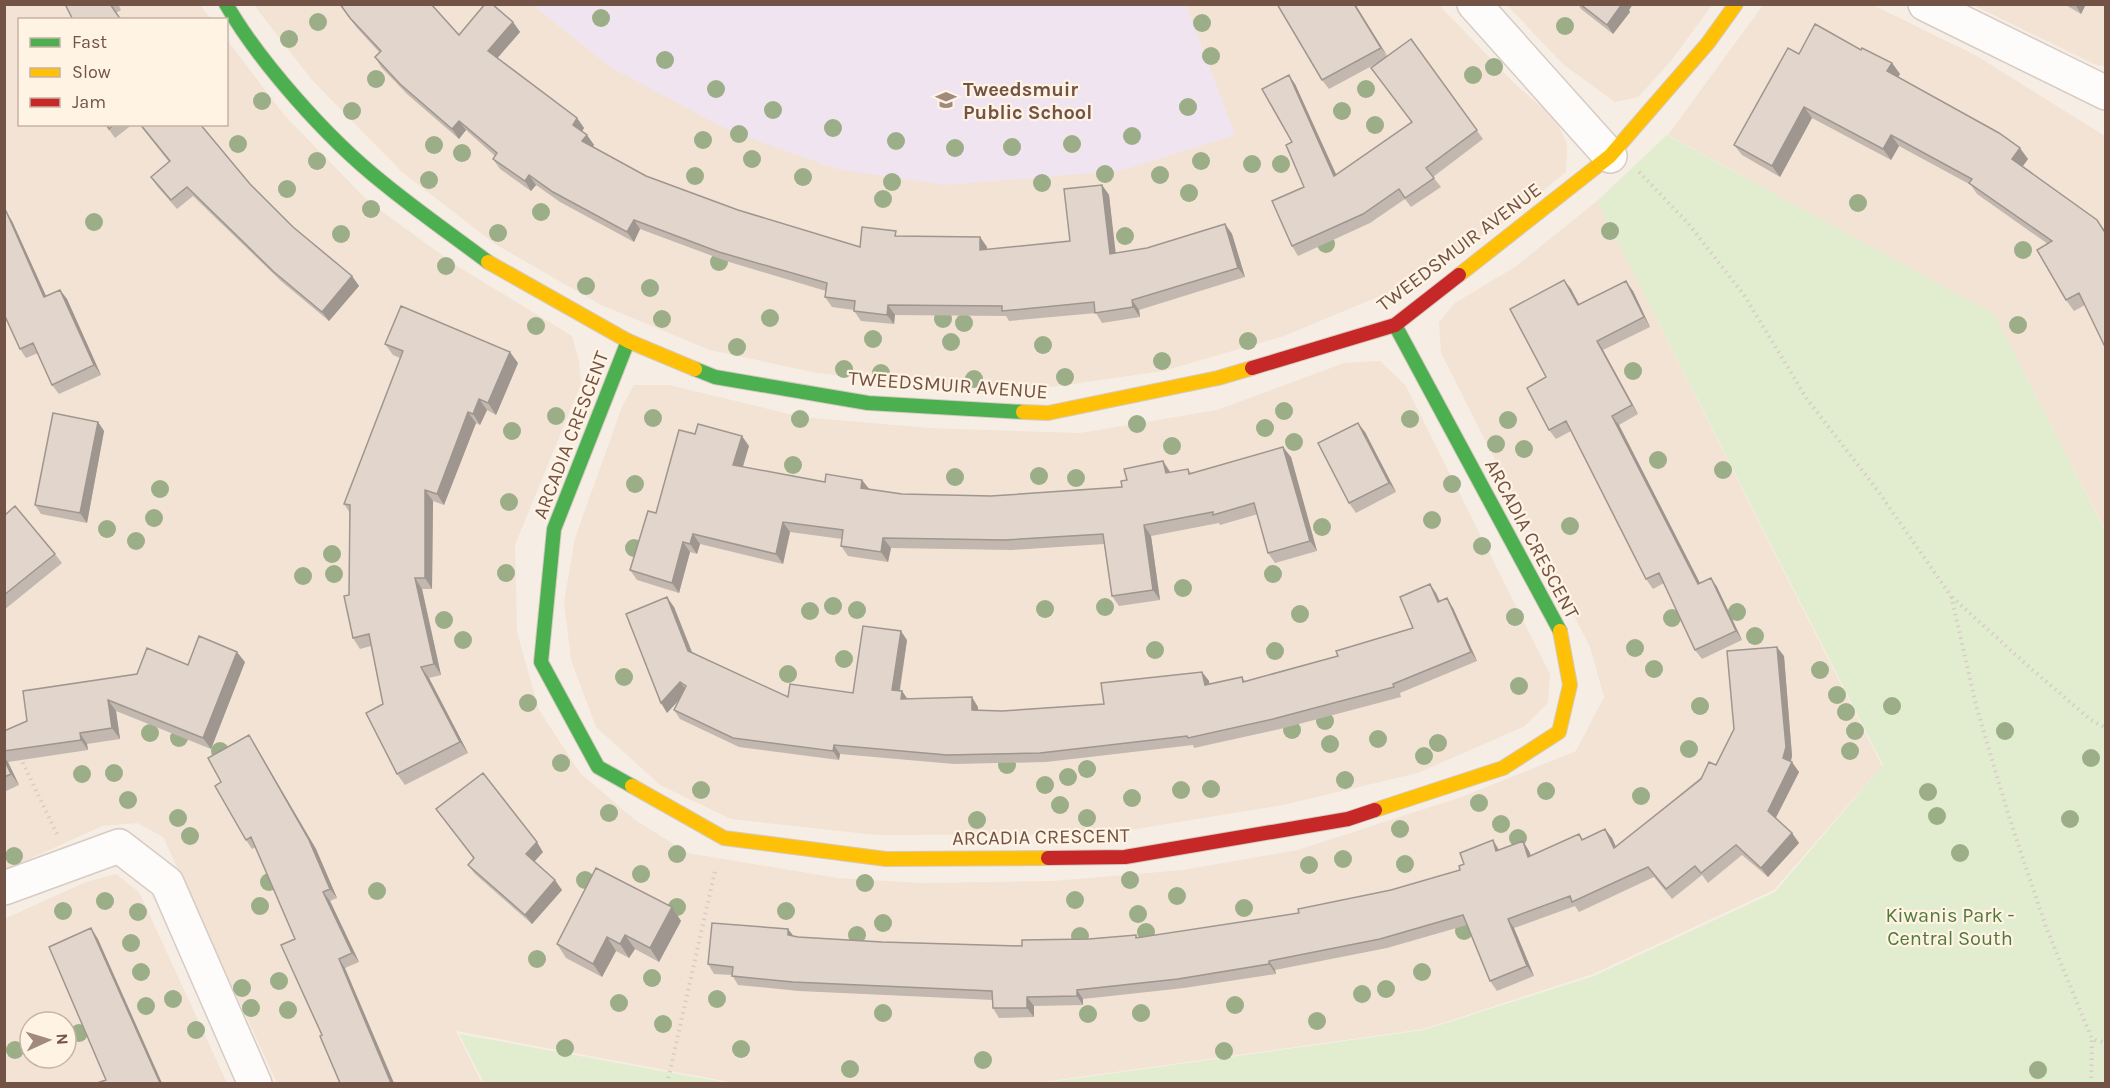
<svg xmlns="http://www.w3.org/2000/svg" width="2110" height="1088" font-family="Karla,sans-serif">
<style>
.residential{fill:#f2e3d4;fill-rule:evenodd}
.education{fill:#f0e4f0}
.green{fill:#e2ecce}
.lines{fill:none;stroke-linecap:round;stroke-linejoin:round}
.street-casing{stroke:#d7cbc3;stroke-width:36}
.fast-casing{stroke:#d6cac1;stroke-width:16}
.slow-casing{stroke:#d6cac1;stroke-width:16}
.jam-casing{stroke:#d6cac1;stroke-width:16}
.path{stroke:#d7ccc8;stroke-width:4;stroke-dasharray:1.5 4.5;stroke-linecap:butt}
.street{stroke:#fefcfb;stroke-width:33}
.fast{stroke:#4caf50;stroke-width:14}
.slow{stroke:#ffc107;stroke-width:14}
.jam{stroke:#c62828;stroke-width:14}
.tree{fill:#9cae88}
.wall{fill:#c2b8af}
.shaded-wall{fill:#9e968f}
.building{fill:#e2d6cc;stroke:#9e968f;stroke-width:1.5}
.labels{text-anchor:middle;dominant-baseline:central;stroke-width:4.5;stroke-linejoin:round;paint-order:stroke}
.poi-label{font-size:20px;font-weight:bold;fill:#735345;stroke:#fff3e4;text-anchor:start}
.street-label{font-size:20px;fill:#735345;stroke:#fff3e4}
.park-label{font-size:20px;fill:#52793d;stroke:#fff3e4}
</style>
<rect width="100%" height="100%" fill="#f6eee4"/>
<!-- residential -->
<path class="residential" d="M1871,4L1977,56L2105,136V530L1994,314L1668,135L1763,5Z
M4,5H200L211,19L20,20V124H226L227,40L285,116L369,202L457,266L572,336L579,361L581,384L515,545L517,632L539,710L580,773L635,820L688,853L838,878L922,883L1053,881L1183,870L1298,850L1464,796L1576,751L1604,697L1590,647L1441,353L1439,322L1455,303L1515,267L1597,201L1882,766L1774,890L1593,974L1424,1029L1029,1084L735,1083L456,1031L482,1083H277L163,837L137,823L102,826L5,870Z
M254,5H533L612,68L1235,135L1186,5H1439L1514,83L1556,120L1567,144L1566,172L1503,223L1392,291L1284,336L1163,371L1038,389L934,386L817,373L710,350L601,305L495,244L402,172L311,79Z
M1507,5H1712L1671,61L1638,97L1615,102L1564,65Z
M1973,5H2105V66L2096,65Z
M1380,361L1406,386L1550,674L1548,703L1525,726L1418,773L1283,805L1105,834L877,835L731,819L660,785L596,727L571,660L564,602L575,538L622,407L634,385H669L802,417L929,428L1080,433L1217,410L1344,363Z
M116,874L139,892L227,1083H5L4,919L86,882ZM30,1022H66V1058H30Z"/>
<!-- education -->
<path class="education" d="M533,5H1186L1235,135L1120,171L945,185L836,169L730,131L612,68Z"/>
<!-- green -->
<path class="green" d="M1667,135L1994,314L2105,531V1083H1043L1424,1030L1594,976L1775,892L1883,765L1597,201Z
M459,1034L728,1083H484Z"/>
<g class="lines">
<!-- street casing -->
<g class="street-casing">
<path id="street" d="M1474,4L1610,156
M1925,4L2106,93
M4,888L119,846L167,883L255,1084"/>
</g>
<!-- fast casing -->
<g class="fast-casing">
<path id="fast" d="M226,4C260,63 328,139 382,182C416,210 452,235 488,262
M1395,325L1560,631
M628,341L554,529L541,662L598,767L632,786
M695,369L715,377L868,403L1023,412"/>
</g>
<!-- slow casing -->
<g class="slow-casing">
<path id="slow" d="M488,262L628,341L695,369
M1459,275L1610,156L1708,43L1736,4
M1023,412L1048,413L1218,378L1252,368
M632,786L724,838L886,859L1048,858
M1375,810L1503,768L1559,732L1570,685L1560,631"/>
</g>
<!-- jam casing -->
<g class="jam-casing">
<path id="jam" d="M1252,368L1395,325L1459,275
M1048,858L1125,857L1348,819L1375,810"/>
</g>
<!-- path -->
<path class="path" d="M1639,172L1687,222L1744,295L1807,399L1878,491L1951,596L1976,705L2010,820L2046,927L2092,1039
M1952,597L2027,665L2091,720L2106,728
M4,725L9,734
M20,757L57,834
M667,1084L715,871
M2091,1084L2092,1039L2106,1043"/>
<!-- street -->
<use href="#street" class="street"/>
<!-- fast -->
<use href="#fast" class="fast"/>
<!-- slow -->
<use href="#slow" class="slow"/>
<!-- jam -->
<use href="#jam" class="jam"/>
</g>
<!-- trees -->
<g class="tree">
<circle cx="601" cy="18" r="9"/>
<circle cx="318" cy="22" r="9"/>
<circle cx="1202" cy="23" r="9"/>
<circle cx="1565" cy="26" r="9"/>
<circle cx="289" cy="39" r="9"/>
<circle cx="1211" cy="56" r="9"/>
<circle cx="665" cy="60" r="9"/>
<circle cx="1494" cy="67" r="9"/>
<circle cx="1473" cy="75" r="9"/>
<circle cx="376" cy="79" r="9"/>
<circle cx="716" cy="89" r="9"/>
<circle cx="1366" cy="89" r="9"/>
<circle cx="262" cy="101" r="9"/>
<circle cx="1188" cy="107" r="9"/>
<circle cx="773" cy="110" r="9"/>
<circle cx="352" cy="111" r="9"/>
<circle cx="1342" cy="111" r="9"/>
<circle cx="1375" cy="125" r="9"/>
<circle cx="833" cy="128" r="9"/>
<circle cx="739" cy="134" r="9"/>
<circle cx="1132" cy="136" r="9"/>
<circle cx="703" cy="140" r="9"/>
<circle cx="896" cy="141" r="9"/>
<circle cx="238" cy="144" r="9"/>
<circle cx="1072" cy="144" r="9"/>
<circle cx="434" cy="145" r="9"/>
<circle cx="1012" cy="147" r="9"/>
<circle cx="955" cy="148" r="9"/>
<circle cx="462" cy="153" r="9"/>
<circle cx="752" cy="159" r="9"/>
<circle cx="317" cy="161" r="9"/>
<circle cx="1201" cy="161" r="9"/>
<circle cx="1252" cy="164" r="9"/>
<circle cx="1281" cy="164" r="9"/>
<circle cx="1105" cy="174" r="9"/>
<circle cx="1160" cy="175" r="9"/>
<circle cx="695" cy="176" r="9"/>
<circle cx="803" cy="177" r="9"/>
<circle cx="429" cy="180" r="9"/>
<circle cx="892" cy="182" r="9"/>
<circle cx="1042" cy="183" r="9"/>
<circle cx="287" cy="189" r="9"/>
<circle cx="1189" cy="193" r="9"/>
<circle cx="883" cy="199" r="9"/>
<circle cx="1858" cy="203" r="9"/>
<circle cx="371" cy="209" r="9"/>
<circle cx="541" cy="212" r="9"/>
<circle cx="94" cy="222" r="9"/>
<circle cx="1610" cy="231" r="9"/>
<circle cx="498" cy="233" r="9"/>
<circle cx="341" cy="234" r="9"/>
<circle cx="1125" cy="236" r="9"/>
<circle cx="1326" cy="244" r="9"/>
<circle cx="2023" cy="250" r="9"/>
<circle cx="719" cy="262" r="9"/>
<circle cx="446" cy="266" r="9"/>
<circle cx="586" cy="286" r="9"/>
<circle cx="650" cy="288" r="9"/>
<circle cx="770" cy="318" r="9"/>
<circle cx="662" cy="319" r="9"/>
<circle cx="943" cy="319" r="9"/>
<circle cx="964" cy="323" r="9"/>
<circle cx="2018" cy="325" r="9"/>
<circle cx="536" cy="326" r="9"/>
<circle cx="873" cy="339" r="9"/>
<circle cx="1248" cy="341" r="9"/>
<circle cx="951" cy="342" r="9"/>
<circle cx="1043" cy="345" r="9"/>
<circle cx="737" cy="347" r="9"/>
<circle cx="1162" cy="361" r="9"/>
<circle cx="844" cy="369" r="9"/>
<circle cx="1633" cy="371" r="9"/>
<circle cx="881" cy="373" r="9"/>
<circle cx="1065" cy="377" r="9"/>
<circle cx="974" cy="379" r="9"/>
<circle cx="1284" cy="411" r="9"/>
<circle cx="556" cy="416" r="9"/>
<circle cx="653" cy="418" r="9"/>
<circle cx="800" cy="419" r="9"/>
<circle cx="1410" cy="419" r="9"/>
<circle cx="1508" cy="420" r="9"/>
<circle cx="1137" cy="424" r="9"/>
<circle cx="1265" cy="428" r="9"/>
<circle cx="512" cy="431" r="9"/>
<circle cx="1294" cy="442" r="9"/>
<circle cx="1496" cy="444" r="9"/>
<circle cx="1172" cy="446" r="9"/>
<circle cx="1524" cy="449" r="9"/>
<circle cx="1658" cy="460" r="9"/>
<circle cx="793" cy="465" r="9"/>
<circle cx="1723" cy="470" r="9"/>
<circle cx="1039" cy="476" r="9"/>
<circle cx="955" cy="477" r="9"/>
<circle cx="1076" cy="478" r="9"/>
<circle cx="635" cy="484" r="9"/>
<circle cx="1452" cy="484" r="9"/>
<circle cx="160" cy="489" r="9"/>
<circle cx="509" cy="502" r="9"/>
<circle cx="154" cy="518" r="9"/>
<circle cx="1432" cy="520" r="9"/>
<circle cx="1570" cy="526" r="9"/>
<circle cx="1322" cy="527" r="9"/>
<circle cx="107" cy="529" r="9"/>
<circle cx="136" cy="541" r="9"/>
<circle cx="1482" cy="546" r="9"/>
<circle cx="634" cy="548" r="9"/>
<circle cx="332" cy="554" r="9"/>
<circle cx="506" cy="573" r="9"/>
<circle cx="334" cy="574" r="9"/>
<circle cx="1273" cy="574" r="9"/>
<circle cx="303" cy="576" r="9"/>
<circle cx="1183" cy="588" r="9"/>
<circle cx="833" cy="606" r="9"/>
<circle cx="1105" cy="607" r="9"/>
<circle cx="1045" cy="609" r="9"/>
<circle cx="857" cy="610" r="9"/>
<circle cx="810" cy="611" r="9"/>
<circle cx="1737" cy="612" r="9"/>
<circle cx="1300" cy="614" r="9"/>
<circle cx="1515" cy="617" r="9"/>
<circle cx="1672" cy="618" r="9"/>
<circle cx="444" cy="620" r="9"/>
<circle cx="1755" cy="636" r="9"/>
<circle cx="463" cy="640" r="9"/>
<circle cx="1635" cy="648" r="9"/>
<circle cx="1155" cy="650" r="9"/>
<circle cx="1275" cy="651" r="9"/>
<circle cx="844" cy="659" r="9"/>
<circle cx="1654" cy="669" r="9"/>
<circle cx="1820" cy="670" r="9"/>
<circle cx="788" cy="674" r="9"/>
<circle cx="624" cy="677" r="9"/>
<circle cx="1519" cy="686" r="9"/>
<circle cx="1837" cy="695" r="9"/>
<circle cx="528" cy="703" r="9"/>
<circle cx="1700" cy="706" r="9"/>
<circle cx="1892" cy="706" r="9"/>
<circle cx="1846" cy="712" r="9"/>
<circle cx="1325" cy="721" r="9"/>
<circle cx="1292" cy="730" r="9"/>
<circle cx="1855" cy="731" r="9"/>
<circle cx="2005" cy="731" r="9"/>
<circle cx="150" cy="733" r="9"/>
<circle cx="179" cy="738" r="9"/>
<circle cx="1378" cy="739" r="9"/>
<circle cx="1438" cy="743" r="9"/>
<circle cx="1330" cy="744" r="9"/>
<circle cx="1689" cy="749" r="9"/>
<circle cx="220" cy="751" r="9"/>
<circle cx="1850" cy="751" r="9"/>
<circle cx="1424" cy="756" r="9"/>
<circle cx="2091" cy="758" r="9"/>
<circle cx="561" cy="763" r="9"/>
<circle cx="1007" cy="765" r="9"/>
<circle cx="1087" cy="769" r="9"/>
<circle cx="114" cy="773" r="9"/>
<circle cx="82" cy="774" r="9"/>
<circle cx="1068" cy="777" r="9"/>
<circle cx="1345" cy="780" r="9"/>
<circle cx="1045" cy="785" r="9"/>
<circle cx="1211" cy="789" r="9"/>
<circle cx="701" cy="790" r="9"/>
<circle cx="1181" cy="790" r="9"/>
<circle cx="1546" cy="791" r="9"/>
<circle cx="1928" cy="792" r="9"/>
<circle cx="1641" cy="796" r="9"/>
<circle cx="1132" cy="798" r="9"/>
<circle cx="128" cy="800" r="9"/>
<circle cx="1479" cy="803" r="9"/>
<circle cx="1060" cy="805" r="9"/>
<circle cx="609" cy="813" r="9"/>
<circle cx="1937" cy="816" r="9"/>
<circle cx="178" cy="818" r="9"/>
<circle cx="1087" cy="818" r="9"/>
<circle cx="2070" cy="819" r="9"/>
<circle cx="977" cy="820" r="9"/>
<circle cx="1501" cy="824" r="9"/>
<circle cx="1400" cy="829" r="9"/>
<circle cx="190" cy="836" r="9"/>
<circle cx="1518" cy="838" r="9"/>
<circle cx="1960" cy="853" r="9"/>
<circle cx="677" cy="854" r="9"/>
<circle cx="14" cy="856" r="9"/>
<circle cx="1343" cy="859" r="9"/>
<circle cx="1405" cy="864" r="9"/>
<circle cx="1309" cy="865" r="9"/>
<circle cx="641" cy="874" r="9"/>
<circle cx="585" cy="880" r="9"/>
<circle cx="1130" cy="880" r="9"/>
<circle cx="269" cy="882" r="9"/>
<circle cx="865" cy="883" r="9"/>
<circle cx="377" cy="891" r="9"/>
<circle cx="1177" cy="896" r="9"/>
<circle cx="1075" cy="900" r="9"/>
<circle cx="105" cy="901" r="9"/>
<circle cx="260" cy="906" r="9"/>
<circle cx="677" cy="907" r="9"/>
<circle cx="1244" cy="908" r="9"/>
<circle cx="63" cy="911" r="9"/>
<circle cx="786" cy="911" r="9"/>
<circle cx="138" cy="912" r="9"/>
<circle cx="1138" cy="914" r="9"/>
<circle cx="883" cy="923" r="9"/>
<circle cx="1464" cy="931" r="9"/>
<circle cx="1146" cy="932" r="9"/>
<circle cx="857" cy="935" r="9"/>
<circle cx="1080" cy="936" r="9"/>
<circle cx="131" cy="943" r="9"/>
<circle cx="537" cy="959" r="9"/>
<circle cx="141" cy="972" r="9"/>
<circle cx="1422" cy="972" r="9"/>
<circle cx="652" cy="978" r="9"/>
<circle cx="279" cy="981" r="9"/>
<circle cx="242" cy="988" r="9"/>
<circle cx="1386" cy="989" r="9"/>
<circle cx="1362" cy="994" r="9"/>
<circle cx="173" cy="999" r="9"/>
<circle cx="717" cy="999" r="9"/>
<circle cx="619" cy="1003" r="9"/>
<circle cx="1235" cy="1005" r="9"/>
<circle cx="146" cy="1006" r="9"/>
<circle cx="251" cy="1008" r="9"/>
<circle cx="288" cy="1010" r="9"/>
<circle cx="883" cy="1013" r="9"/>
<circle cx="1141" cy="1013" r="9"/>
<circle cx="1088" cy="1014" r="9"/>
<circle cx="1317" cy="1021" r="9"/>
<circle cx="663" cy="1024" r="9"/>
<circle cx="196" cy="1030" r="9"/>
<circle cx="79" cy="1033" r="9"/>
<circle cx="565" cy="1048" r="9"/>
<circle cx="741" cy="1049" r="9"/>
<circle cx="15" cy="1050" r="9"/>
<circle cx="1224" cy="1051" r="9"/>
<circle cx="983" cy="1060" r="9"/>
<circle cx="850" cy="1069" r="9"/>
<circle cx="2038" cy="1070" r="9"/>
</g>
<!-- wall -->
<path class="wall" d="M65,4H118L121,10L116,13Z
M339,4L459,35L513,22L520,32L497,58L577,118L584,128L582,131L587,135L594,145L592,147L646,176L738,210L860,247L900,236L980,237L987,247V250L1070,241L1102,185L1109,195L1115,253L1147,248L1225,224L1232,234L1245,277L1139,310L1140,317L1102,323L1096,313L1009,321L1006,316L895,315L894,324L861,321L854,311V310L832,307L825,297L826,291L726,261L640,229L634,242L560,202L536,185L531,191L500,169L493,159L495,156L466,130L459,139L407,94L381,67L375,57L380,53L357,28Z
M1355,4L1387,57L1411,39L1483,139L1433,177L1441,187L1411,207L1405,199L1370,223L1298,256L1292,246L1304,187L1292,142L1295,84L1336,175L1411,122L1381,61L1329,89L1322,80Z
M1578,4H1633L1629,10L1630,12L1613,34L1581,9Z
M2064,4H2086L2081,14Z
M1861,50L1892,63L1900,74L1898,77L2028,159L2022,167L2097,220L2106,232V349L2085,305L2074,311L2066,300L2048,244L1977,194L1971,185L1899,146L1891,160L1812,118L1780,177L1742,155L1734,145Z
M105,124H133L115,138Z
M139,124H200L250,184L293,227L352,276L359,286L329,321L281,281L193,196L177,209L157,186L151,177L169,162Z
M12,221L46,296L60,290L67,299L101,375L59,394L52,385L38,353L26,358L20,349Z
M1564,280L1571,289L1579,305L1633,291L1650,327L1603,350L1638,414L1619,425L1700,583L1711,578L1717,587L1742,640L1702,659L1695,650L1664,583L1653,589L1646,579L1571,431L1556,439L1549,430L1546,377Z
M385,344L518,363L496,415L487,410L480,425L476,423L444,505L433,501L432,589H422L441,675L429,678L468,753L405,785L397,774L371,646L360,649L353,638L349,595L350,513L344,504L400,358L393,355Z
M98,422L104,431L87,523L41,514L35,505Z
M1365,432L1396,492L1356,513L1349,503Z
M695,434L749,446L743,467L825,482L862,480L869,490L902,494L991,496L1122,487L1127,480L1163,461L1171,473L1188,469L1191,473L1291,457L1317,551L1275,563L1268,553L1258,514L1220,525L1219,523L1151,536L1160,600L1119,606L1112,596L1104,544L1012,550L891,548L888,562L848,556L841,546L842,539L790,532L783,564L700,544L697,554L690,552L679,593L637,580L630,570L656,513Z
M4,516L55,554L62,563L4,610Z
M1436,593L1440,601L1453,608L1477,661L1400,693L1401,697L1280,729L1194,748L1193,745L1046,762L954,764L840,754L839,760L739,747L680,719L674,710L680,699L667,713L674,607L692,652L788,697L853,693L907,640L900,691H902L907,699L978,707V710L1002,711L1104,704L1202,672L1209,681V684L1242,677L1245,681L1338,656L1413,628Z
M1784,656L1792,756L1791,762L1799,772L1776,818L1792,833L1799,843L1768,877L1742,855L1708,883L1702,875L1672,899L1654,877L1579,912L1575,906L1514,928L1534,976L1497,991L1490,981L1467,925L1387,948L1275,970L1276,974L1184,988L1083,999V1005L1034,1006V1017L999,1018L993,1008V1000L799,991L738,985L732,975L714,974L708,964L788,929L793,936L798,937L882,942L1022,946L1136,935L1138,938L1299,913L1391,890L1460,870L1464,864L1523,841L1529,851L1531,856L1579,834L1583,839L1605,829L1612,838L1616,847L1716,765Z
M245,662L211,749L116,711L120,739L87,744L88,750L8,762L19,785L4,792V731L137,674L188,665Z
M249,735L255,745L316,849L337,898L330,901L359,962L345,968L322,1035L295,939L256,847L252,849L246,840L221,782Z
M436,809L543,852L534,862L562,890L532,924L475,874L468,865L474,858Z
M672,907L681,921L659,962L635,949L629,958L616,951L602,977L566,958L557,944Z"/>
<!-- shaded-wall -->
<path class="shaded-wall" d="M1354,4H1355L1388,57L1381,48Z
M1622,4H1633L1629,10L1630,12L1613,34L1607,25Z
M2075,4H2086L2081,14Z
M513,22L520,32L495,61L488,51Z
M1892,63L1900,74L1895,82L1887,71Z
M1289,75L1295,84L1341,185L1334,176Z
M1804,107L1812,118L1780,177L1772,166Z
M577,118L584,128L580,135L573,125Z
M459,121L466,130L459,139L452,129Z
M587,135L594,145L589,151L582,141Z
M1891,135L1899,146L1891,160L1883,149Z
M2020,148L2028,159L2020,170L2012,159Z
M529,175L536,185L531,191L525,181Z
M1102,185L1109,195L1117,264L1110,254Z
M6,211L12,221L51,307L44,297Z
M634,220L640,229L634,242L627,232Z
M1225,224L1232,234L1245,277L1238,268Z
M980,237L987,247V260L980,250Z
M352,276L359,286L329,321L322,312Z
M1564,280L1571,289L1585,315L1578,305Z
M1626,281L1633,291L1650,327L1644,317Z
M60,290L67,299L101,375L94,365Z
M1132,300L1139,310L1140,317L1133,307Z
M888,305L895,315L894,324L887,315Z
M1597,341L1603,350L1638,414L1632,405Z
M510,352L518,363L496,415L488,403Z
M479,399L487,410L480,425L473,414Z
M468,412L476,423L444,505L437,494Z
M1612,416L1619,425L1705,593L1698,584Z
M98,422L104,431L87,523L80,513Z
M1358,423L1365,432L1396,492L1389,483Z
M742,436L749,446L740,475L733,465Z
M1283,447L1291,457L1317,551L1310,541Z
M1163,461L1170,472L1173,484L1166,473Z
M862,480L870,490L861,488Z
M425,490L433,501L432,589L425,578Z
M783,522L790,532L783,564L776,554Z
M1144,525L1151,536L1160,600L1153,590Z
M693,534L700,544L697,554L690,544Z
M883,538L891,548L888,562L881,552Z
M683,542L690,552L679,593L672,583Z
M415,578L422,589L441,675L434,664Z
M1711,578L1717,587L1742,640L1736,631Z
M1430,584L1436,593L1444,612L1438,602Z
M667,597L674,607L695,660L688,651Z
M1447,598L1453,608L1477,661L1471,652Z
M901,631L907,640L898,700L892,690Z
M1777,647L1784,656L1792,756L1789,767L1783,758Z
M237,652L245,662L211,749L203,738Z
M421,667L429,678L468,753L460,742Z
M1202,672L1209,681L1211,695L1205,685Z
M680,682L687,691L667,713L661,703Z
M902,691L909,701L901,699Z
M972,697L978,707V719L972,710Z
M108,700L116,711L120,739L112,728Z
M80,733L87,744L88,750L81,740Z
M249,735L255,745L316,849L337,898L330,889Z
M834,745L840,754L839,760L833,751Z
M4,757L8,762L19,785L11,774L4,759Z
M1792,762L1799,772L1774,821L1768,811Z
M1605,829L1612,838L1621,858L1614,848Z
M1792,833L1799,843L1768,877L1761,868Z
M1493,840L1499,850L1496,851Z
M1523,841L1529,851L1535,866L1528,857Z
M537,842L543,852L532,864L526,854Z
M555,880L562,890L532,924L525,915Z
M323,892L330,901L359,962L352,953Z
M672,907L681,921L659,962L650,948Z
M1508,919L1514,928L1534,976L1527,966Z
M91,928L98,939L162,1083H160Z
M788,929L795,938L788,935Z
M625,935L635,949L629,958L620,944Z
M607,937L616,951L602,977L593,964Z
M339,959L345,968L394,1083H391Z
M1269,961L1275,970L1276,974L1269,964Z
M1077,990L1083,999V1005L1077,996Z
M1027,997L1034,1006V1017L1027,1008Z"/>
<!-- building -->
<path class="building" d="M65,4H110L121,20H73Z
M340,4H431L459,35L485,4H492L513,22L488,51L577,118L573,125L587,135L582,141L646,176L738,210L860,247L862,227L896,231L895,236L980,237V250L1070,241L1064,189L1102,185L1110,254L1147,248L1225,224L1238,268L1132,300L1133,307L1095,313L1094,302L1002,311V306L888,305L887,315L854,311L855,301L825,297L827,283L719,252L634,220L627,232L553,192L529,175L525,181L493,159L497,153L459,121L452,129L400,84L375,57L381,51L350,18Z
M1277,4H1354L1381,48L1322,80Z
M1580,4H1622L1607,25Z
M1815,24L1861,50L1862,48L1892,63L1887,71L1999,133L2020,148L2012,159L2097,220L2106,234V349L2079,293L2066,300L2037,250L2052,241L1969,183L1972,179L1891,135L1883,149L1804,107L1772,166L1734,145L1788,48L1799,54Z
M1411,39L1477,130L1426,168L1434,178L1405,198L1399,189L1363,214L1292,246L1272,201L1304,187L1286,145L1292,142L1262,89L1289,75L1334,176L1412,122L1371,68Z
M106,124H114L109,129Z
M140,124H200L250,184L293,227L352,276L322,312L274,272L187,187L171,200L151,177L170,161Z
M6,211L44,297L60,290L94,365L52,385L33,343L20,349L4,314V212Z
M1564,280L1578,305L1626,281L1644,317L1597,341L1632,405L1612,416L1698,584L1711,578L1736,631L1695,650L1659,573L1646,579L1566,421L1549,430L1527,388L1546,377L1510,309Z
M401,306L510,352L488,403L479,399L473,414L468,412L437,494L425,490V578H415L434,664L421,667L460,742L397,774L366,713L383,704L369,634L353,638L344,596L349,595L350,505L344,504L403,351L385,344Z
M53,413L98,422L80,513L35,505Z
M1358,423L1389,483L1349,503L1318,443Z
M698,424L742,436L733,465L825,482L826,474L862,480L861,488L902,494L991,496L1122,487L1121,481L1127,480L1124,469L1163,461L1166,473L1188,469L1189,474L1283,447L1310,541L1268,553L1254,503L1213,515V512L1144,525L1153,590L1112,596L1103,534L1005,540L883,538L881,552L841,546L843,530L783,522L776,554L693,534L690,544L683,542L672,583L630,570L648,511L656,513L679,430L695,434Z
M15,506L55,554L4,595V516Z
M1430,584L1438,602L1447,598L1471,652L1393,684L1394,687L1273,719L1188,738L1187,736L1040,753L947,755L834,745L833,751L733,738L674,710L686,686L680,682L661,703L626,614L667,597L688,651L788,697L790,684L853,693L863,626L901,631L892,690L902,691L901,699L972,697V710L1002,711L1104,704L1101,683L1202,672L1205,685L1242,677L1243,682L1338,656L1336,651L1413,628L1400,597Z
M199,636L237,652L203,738L108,700L112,728L80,733L81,740L4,751V731L27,721L23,691L137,674L147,648L188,665Z
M1777,647L1786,747L1783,758L1792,762L1768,811L1792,833L1761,868L1736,845L1701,873L1695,866L1666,889L1648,867L1572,902L1570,896L1508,919L1527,966L1490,981L1463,915L1380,939L1269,961V964L1178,979L1077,990V996L1027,997V1008H993L992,991L793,982L732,976L733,967L708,964L712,923L788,929V935L798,937L882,942L1022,946V940L1089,939L1136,935V938L1299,913L1298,909L1391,890L1460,870L1459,866L1464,864L1460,853L1493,840L1496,851L1523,841L1528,857L1579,834L1582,840L1605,829L1614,848L1701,779L1709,762L1716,765L1734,729L1727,651Z
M249,735L309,840L330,889L323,892L352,953L339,959L391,1083H340L320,1036L322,1035L281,945L295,939L251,837L246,840L215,786L221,782L208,758Z
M4,759L11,774L4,777Z
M483,773L537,842L526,854L555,880L525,915L468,865L474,858L436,809Z
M596,868L672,907L650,948L625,935L620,944L607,937L593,964L557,944Z
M91,928L160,1083H97L106,1080L49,947Z"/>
<!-- icons -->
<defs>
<g id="school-bare" transform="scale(1.62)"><path d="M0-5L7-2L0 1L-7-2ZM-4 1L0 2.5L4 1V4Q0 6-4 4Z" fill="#a1897d" stroke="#fff3e4" stroke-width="2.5" paint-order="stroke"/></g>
</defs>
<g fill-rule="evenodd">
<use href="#school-bare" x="946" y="100"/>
</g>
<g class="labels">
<!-- poi labels -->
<g class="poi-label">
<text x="963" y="89">Tweedsmuir<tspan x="963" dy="23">Public School</tspan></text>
</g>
<!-- street labels -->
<g class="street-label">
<text transform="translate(1459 247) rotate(-37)">TWEEDSMUIR AVENUE</text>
<text transform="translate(948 385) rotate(4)">TWEEDSMUIR AVENUE</text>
<text transform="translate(571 435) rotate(-69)">ARCADIA CRESCENT</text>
<text transform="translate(1532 539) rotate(62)">ARCADIA CRESCENT</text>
<text transform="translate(1041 837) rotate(-1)">ARCADIA CRESCENT</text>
</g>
<!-- park labels -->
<g class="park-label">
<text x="1950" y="915">Kiwanis Park -<tspan x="1950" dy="23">Central South</tspan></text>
</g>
</g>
<!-- border -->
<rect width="2110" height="1088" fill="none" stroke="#735345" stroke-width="12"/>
<!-- legend -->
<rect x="18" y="18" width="210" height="108" fill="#fff3e4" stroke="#c7b3a4" stroke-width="1.5"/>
<rect x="30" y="38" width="30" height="9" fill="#4caf50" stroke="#c7b3a4" stroke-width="1.5"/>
<text x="72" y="48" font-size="18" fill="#735345">Fast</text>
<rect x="30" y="68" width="30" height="9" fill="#ffc107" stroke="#c7b3a4" stroke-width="1.5"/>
<text x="72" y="78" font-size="18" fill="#735345">Slow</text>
<rect x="30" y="98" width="30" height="9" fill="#c62828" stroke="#c7b3a4" stroke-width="1.5"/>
<text x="72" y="108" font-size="18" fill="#735345">Jam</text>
<!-- north arrow -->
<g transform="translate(48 1040) rotate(86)"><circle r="28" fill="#fff3e4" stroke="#c7b3a4" stroke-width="1.5"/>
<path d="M0-4.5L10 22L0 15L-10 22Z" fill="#a1897d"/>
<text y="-9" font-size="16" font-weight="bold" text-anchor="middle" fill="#735345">N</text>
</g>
</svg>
